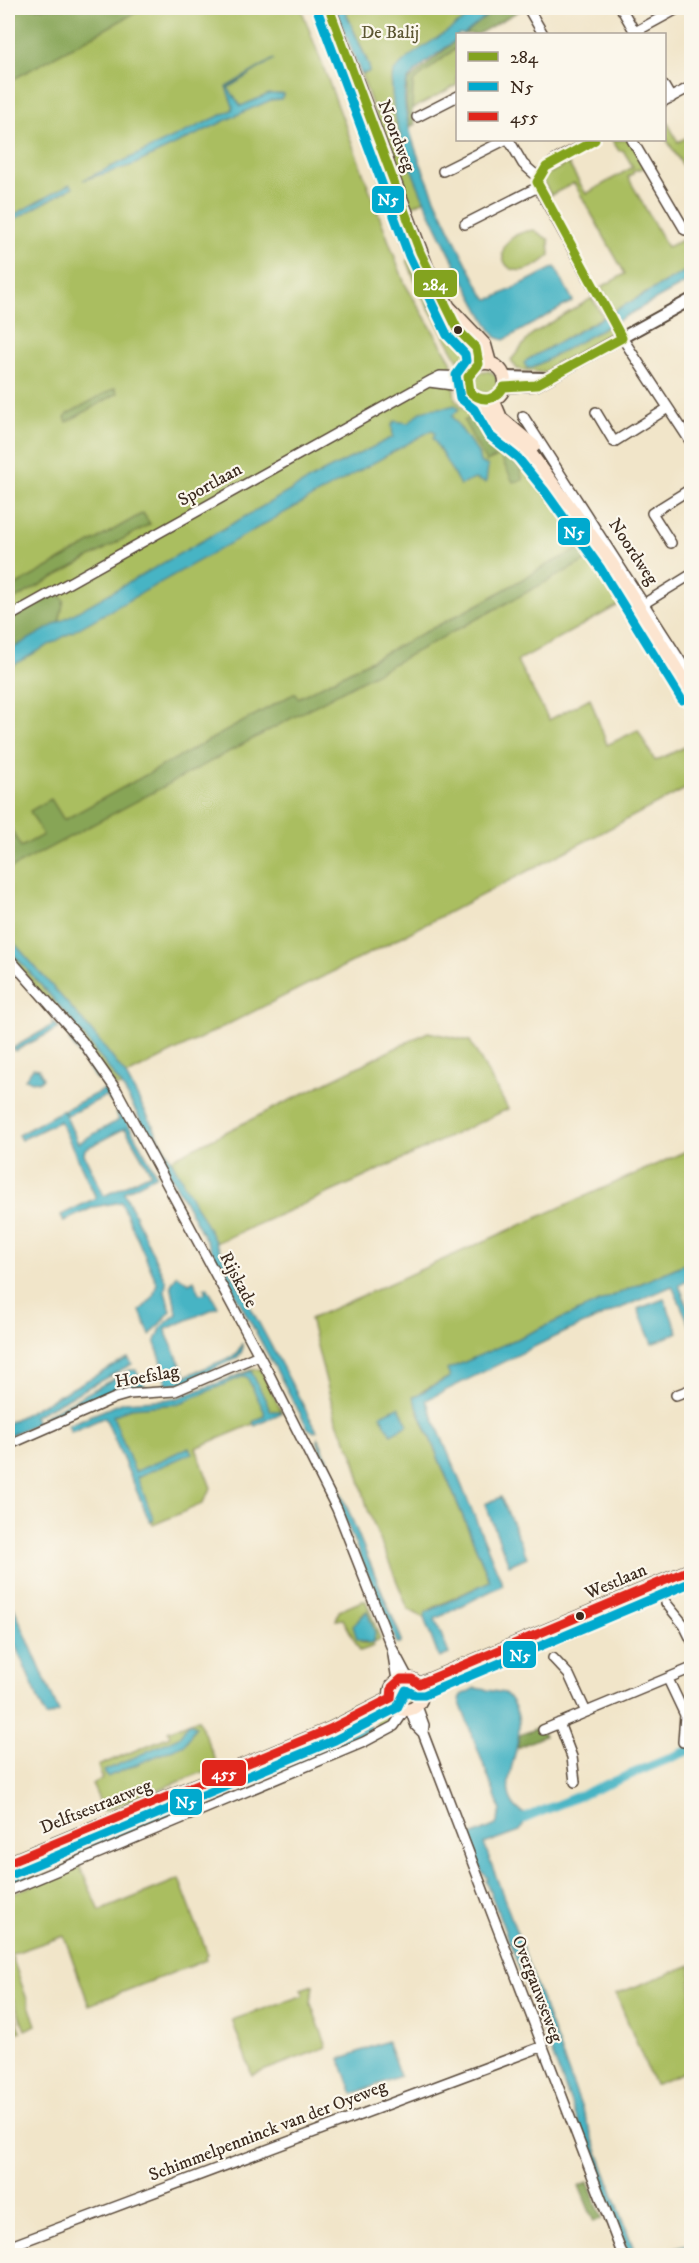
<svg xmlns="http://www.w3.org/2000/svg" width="699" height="2263" font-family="'IM FELL DW Pica',serif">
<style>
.green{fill:#aabe61;stroke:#727440;stroke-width:1.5}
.forest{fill:#87a557;stroke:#61683a;stroke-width:1.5}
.water{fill:#47b4c4;stroke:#416f71;stroke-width:1.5;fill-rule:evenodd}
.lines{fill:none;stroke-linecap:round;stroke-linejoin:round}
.canal{stroke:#47b4c4;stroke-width:9}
.minor-casing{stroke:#564638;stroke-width:12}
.tertiary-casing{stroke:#564638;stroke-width:14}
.secondary-casing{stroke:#564638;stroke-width:15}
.minor{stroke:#fff;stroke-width:9}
.tertiary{stroke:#fff;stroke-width:10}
.secondary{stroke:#fce5d0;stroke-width:12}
.bus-1-casing{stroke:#fbf7ec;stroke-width:14}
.bus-2-casing{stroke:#fbf7ec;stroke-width:14}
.bus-3-casing{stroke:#fbf7ec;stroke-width:14}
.bus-1{stroke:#83a31f;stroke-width:9}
.bus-2{stroke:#00a9ce;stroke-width:9}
.bus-3{stroke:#e1251b;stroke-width:9}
.bus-dot{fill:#3b2a1e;stroke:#fbf7ec;stroke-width:2}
.labels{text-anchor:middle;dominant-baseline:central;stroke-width:4.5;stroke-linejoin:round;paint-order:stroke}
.park-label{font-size:18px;fill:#5c5632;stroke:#fbf7ec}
.street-label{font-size:18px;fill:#3b2a1e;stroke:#fbf7ec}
.line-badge{stroke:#fbf7ec;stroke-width:2}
.badge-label{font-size:16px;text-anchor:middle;font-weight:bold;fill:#fff}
</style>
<rect width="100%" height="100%" fill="#fbf7ec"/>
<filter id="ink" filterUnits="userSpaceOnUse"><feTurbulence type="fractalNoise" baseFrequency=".0167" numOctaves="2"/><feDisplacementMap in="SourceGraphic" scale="12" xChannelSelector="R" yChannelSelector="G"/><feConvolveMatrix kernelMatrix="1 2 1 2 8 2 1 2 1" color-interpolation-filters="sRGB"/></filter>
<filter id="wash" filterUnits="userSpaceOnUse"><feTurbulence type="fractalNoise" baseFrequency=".008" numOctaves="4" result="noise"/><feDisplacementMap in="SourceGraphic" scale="24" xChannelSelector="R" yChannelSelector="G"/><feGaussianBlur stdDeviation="1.35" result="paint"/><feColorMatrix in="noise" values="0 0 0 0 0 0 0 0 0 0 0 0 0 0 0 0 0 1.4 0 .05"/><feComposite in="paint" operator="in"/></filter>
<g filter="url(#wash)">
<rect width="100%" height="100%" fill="#f1e5c9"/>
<!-- green -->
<path class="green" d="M8,8H301L405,284L451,361L455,399L477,422L488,420L530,457L628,600L517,661L549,720L590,698L607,745L638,730L655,761L691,744V786L384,946L125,1076L8,937Z
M344,8H482L391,80L396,123L425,200L409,208L361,74L366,73L367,60Z
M455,49L457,53V85L412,109L413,82Z
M664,116L678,142L691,135V179L665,137Z
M612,140H631L646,167L633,171V174L628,177L667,247L691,236V268L614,311L601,287L625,274L574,183L551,195L541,178L568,163L586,194L633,167L623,150L619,151Z
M534,230L549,240L550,255C503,299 480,236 534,230Z
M418,256C431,284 438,310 453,335L456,334L473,351L458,360L418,289L407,260Z
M592,298L603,317L527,360L586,338L608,326L611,333L608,340L546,373L517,369L511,360L532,334Z
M475 382a11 11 0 1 1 22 0a11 11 0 1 1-22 0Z
M458,388L465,390L482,409L468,403Z
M8,948L70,1018L122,1086L116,1087L8,953Z
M428,1032L470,1041L508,1109L356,1181L213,1244L167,1161Z
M691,1149V1261L448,1370L450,1377L422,1391L418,1410L490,1581L433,1608L425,1613L424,1618L408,1609L368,1510L353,1454L336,1420L310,1319Z
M260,1369L282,1412L196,1448L211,1488L202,1504L153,1525L107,1414L128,1403L177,1400L250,1370Z
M362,1601H366L380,1639L374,1642L367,1611L360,1616L357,1639L363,1643L372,1642L374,1646L360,1651L343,1619L336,1620L339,1611Z
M396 1694a10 10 0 1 1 20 0a10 10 0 1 1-20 0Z
M384,1714L391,1719V1724L380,1731L375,1720L326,1738L8,1871V1868L328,1734Z
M198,1719L218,1766L104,1811L92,1784L102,1779L98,1766L170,1736L168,1731Z
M372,1729L373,1734L8,1888V1885L327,1752Z
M79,1865L100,1911L179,1879L208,1955L205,1957L206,1960L89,2005L64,1936L11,1954L36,2025L25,2030L8,1986V1896Z
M691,1965V2069L654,2085L616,1994Z
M313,1985L311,2004L327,2047L252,2075L232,2020L304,1995L301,1989Z
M8,1997L21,2031L8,2036Z"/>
<!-- forest -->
<path class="forest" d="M15,8H144L8,82V12Z
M497,8H524L478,34H464Z
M457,39V47L413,82L412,113L415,124L409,127L406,103L407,82Z
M115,388L118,393L67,422L65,418L67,414Z
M471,417L519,467L523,480L513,482L500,456L486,462L464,421Z
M143,513L150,524L8,603V590Z
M592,546L598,554L8,870V823L21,847L43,835L30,811L51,799L64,820L295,693L298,698L483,602L545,566L581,548Z
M53,595H59L64,600L59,623L15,647L8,654V621Z
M539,1727L544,1736L517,1748L520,1735Z
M588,2182L602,2218L594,2222L579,2186Z"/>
<!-- water -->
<path class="water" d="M315,8H324L350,78L342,80Z
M335,8H344L369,66V72L361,74Z
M482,8H497L464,34H458L457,39C445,49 415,68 408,80C388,118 463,257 483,294L488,299L494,298L555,267L573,301L504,340L496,337L492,332C459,272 382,138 393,72L410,56Z
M274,59L228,88L241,106L269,94H284L281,99L271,100L239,114L133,165L83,180L232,110L233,106L226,87Z
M357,97L412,247L407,249L351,99Z
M70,184L73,187L8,223V218Z
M416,262L435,307L432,309L412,264Z
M691,268V280L532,368H527L524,363L527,360Z
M455,405L459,409L452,416L478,453L480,462L488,466L486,483L475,479L460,485L433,438L435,434L432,430L8,668V654L15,647L325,471L393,437L392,425L395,421L408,423C414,419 417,413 425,410C435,407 444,409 455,405Z
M8,936L89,1028L125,1074L317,1431L314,1432L308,1428L122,1086L70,1018L8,948Z
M52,1021L59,1028L15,1051L13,1048L53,1025Z
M71,1039L101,1078L97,1080L69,1040Z
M33,1068L39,1069L43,1079L38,1082L25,1079Z
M107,1088L115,1100L111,1102L106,1096L66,1116L64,1110Z
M119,1108L157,1175L124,1192L166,1282L165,1292L171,1311L150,1335L140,1311L153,1297L157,1283L121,1202L94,1207L64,1221L61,1215L96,1198L60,1121L21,1140L18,1135L63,1110L78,1143L119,1120L116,1110ZM125,1128L151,1173L104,1196L84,1154L85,1149Z
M691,1261V1277L679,1285L691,1315V1328L672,1286L556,1336L426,1400L503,1585L435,1619L449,1654L439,1658L424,1618L425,1613L490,1581L413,1397L450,1377L447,1370Z
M177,1275L189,1283L194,1280L199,1294L206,1293L204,1288L207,1287L218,1307L166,1329L167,1335L186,1376L236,1355L242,1343V1351L238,1357L186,1382L165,1385L166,1374L155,1343L162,1326L177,1314L171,1285Z
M664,1299L678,1332L652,1344L638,1309Z
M128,1358L132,1364L34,1416L37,1423L8,1436V1423Z
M130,1370H136L145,1386L120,1388L45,1421L43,1417Z
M251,1371L271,1411H280L281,1413L255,1426L253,1422L264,1416V1411L247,1377L244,1376L178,1404L130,1408L113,1416L135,1472L189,1447L192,1453L137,1477L154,1520L150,1522L105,1417L71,1432L68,1425L124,1402L175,1399Z
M399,1407L408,1425L391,1434L380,1415Z
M318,1437L401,1638V1643H397C386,1617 313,1450 318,1437Z
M501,1497L527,1557L509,1565L485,1504Z
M14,1608L59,1712L46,1717L8,1628V1611Z
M367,1611L375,1633L374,1642L368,1643L357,1639L353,1626Z
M475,1688L505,1693C547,1736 477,1790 528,1816L520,1831L484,1844L636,2255H629L486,1881L488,1878L482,1872L470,1841L469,1837L496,1825L501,1811L459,1700L461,1695Z
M189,1723L196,1726L185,1744L107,1777L104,1771L179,1737Z
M369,1723L372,1729L327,1752L8,1885V1871L326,1738Z
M387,2041L400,2076L353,2094L340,2059Z
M691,2243V2253L683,2255H656Z"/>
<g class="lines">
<!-- canal -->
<path class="canal" d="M516,1822L692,1749"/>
</g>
</g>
<g filter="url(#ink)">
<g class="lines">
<!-- minor casing -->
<g class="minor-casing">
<path id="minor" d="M528,8L543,34
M621,8L636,34
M635,32L679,8
M664,86L671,98
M664,101L692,86
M417,117L458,96
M509,140L523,164L538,177
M595,140C578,149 533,164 538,187L617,330L692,444
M632,140L685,230
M443,171L505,140
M465,224L538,187
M429,382L468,387
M596,412L614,442L668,408
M523,416L692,679
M671,543L652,513L692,488
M645,603L692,574
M8,617L432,380L440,376L468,377
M8,957L82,1041L117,1091L268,1372L337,1509L391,1646L408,1678
M676,1395L692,1389
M8,1445L115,1398L129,1394L175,1391L259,1355
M666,1603L684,1625L692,1641
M392,1649L397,1680
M553,1658L569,1675L586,1712
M668,1679L685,1715L683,1742
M417,1706L424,1725L423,1733L623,2256
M410,1710L416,1726L423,1733
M559,1723L572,1757L575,1782
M543,1730L692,1668
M8,1891L364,1742L394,1726L405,1710
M8,2247L541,2047"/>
</g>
<!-- tertiary casing -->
<g class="tertiary-casing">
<path id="tertiary" d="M504,377L545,378
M504,387L536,385L692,299"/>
</g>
<!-- secondary casing -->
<g class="secondary-casing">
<path id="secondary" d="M329,8L427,267L449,307L485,345L490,363
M450,313C457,333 481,342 479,364
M467 382a19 19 0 1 1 38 0a19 19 0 1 1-38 0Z
M493,399L501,418L534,446
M483,400L498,427L532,455L611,562L692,694
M390 1694a16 16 0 1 1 32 0a16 16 0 1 1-32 0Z
M419,1684L692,1569
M8,1863L330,1729L391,1698"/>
</g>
<!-- minor -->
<use href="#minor" class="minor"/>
<!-- tertiary -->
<use href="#tertiary" class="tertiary"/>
<!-- secondary -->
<use href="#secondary" class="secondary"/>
<!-- bus-1 casing -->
<g class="bus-1-casing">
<path id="bus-1" d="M329,8L420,252L458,330L476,348L479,364L468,377L470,392C482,403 495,401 504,387L536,385L622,338
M595,140L546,167L537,182L622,338"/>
</g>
<!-- bus-2 casing -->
<g class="bus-2-casing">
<path id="bus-2" d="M318,12L409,256L447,335L465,354L466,361L456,375L460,398L474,409L489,435L518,458L544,490L601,569L682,700
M13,1874L335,1740L397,1708L406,1690L415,1695H424L692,1582"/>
</g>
<!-- bus-3 casing -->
<g class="bus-3-casing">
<path id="bus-3" d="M8,1863L330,1729L391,1698L392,1687L401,1679H412L419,1684L692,1569"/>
</g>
<!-- bus-1 -->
<use href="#bus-1" class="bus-1"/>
<!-- bus-2 -->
<use href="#bus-2" class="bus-2"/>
<!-- bus-3 -->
<use href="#bus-3" class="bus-3"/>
</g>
</g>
<!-- markers -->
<g class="bus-dot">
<circle cx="458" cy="330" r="5"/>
<circle cx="580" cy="1616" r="5"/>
</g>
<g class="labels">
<!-- park labels -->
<g class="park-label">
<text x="390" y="33">De Balij</text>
</g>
<!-- street labels -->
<g class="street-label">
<text transform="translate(396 136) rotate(69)">Noordweg</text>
<text transform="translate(210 485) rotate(-29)">Sportlaan</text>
<text transform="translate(633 552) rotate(57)">Noordweg</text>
<text transform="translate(238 1280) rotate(62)">Rijskade</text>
<text transform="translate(147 1377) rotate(-10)">Hoefslag</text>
<text transform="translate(616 1582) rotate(-23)">Westlaan</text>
<text transform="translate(96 1807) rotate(-22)">Delftsestraatweg</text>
<text transform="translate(537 1989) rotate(69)">Overgauwseweg</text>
<text transform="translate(268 2131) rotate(-21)">Schimmelpenninck van der Oyeweg</text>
</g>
</g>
<g class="line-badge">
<rect x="371" y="185" width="34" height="29" rx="6" fill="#00a9ce"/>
<rect x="413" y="269" width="45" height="29" rx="6" fill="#83a31f"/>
<rect x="557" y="517" width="34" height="29" rx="6" fill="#00a9ce"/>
<rect x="502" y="1640" width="35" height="29" rx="6" fill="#00a9ce"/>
<rect x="201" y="1759" width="46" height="28" rx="6" fill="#e1251b"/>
<rect x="169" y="1788" width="34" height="28" rx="6" fill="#00a9ce"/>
</g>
<g class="badge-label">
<text x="388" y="205">N5</text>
<text x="435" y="290">284</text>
<text x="574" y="538">N5</text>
<text x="520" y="1661">N5</text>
<text x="224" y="1779">455</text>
<text x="186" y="1808">N5</text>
</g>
<!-- margin -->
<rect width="699" height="2263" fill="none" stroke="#fbf7ec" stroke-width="30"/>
<!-- legend -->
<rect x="456" y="33" width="210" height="108" fill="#fbf7ec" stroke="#aea59a" stroke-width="1.5"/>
<rect x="468" y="52" width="30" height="9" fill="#83a31f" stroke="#aea59a" stroke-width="1.5"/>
<text x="510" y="63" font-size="18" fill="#3b2a1e">284</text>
<rect x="468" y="82" width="30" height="9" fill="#00a9ce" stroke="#aea59a" stroke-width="1.5"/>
<text x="510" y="93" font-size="18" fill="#3b2a1e">N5</text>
<rect x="468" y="112" width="30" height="9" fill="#e1251b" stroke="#aea59a" stroke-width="1.5"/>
<text x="510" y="123" font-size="18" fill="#3b2a1e">455</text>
</svg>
